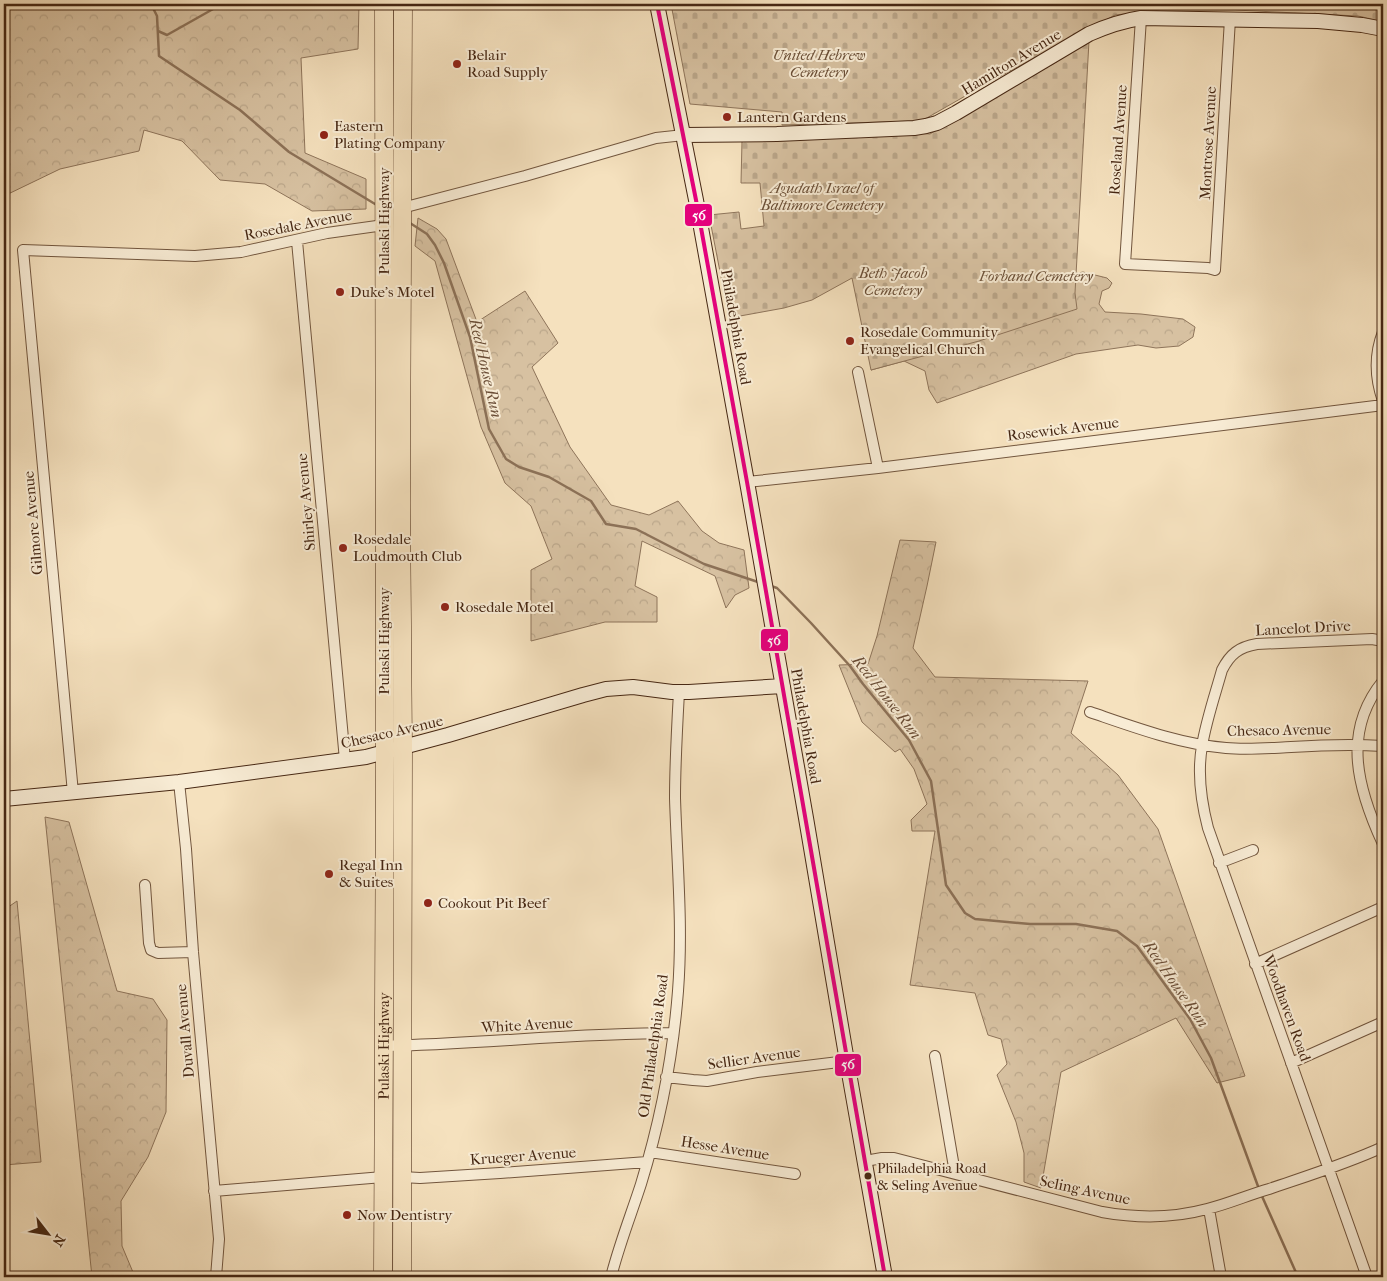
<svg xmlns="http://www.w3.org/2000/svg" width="1387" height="1281" font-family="'IM FELL French Canon',serif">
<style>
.forest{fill:url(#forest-crowns);stroke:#8e745a}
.cemetery{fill:url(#cemetery-stones);stroke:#8e745a}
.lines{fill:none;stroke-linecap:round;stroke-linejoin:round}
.stream{stroke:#8c7157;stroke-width:2.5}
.street-casing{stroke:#72563e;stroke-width:12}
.secondary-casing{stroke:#462713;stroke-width:16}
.highway-casing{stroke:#462713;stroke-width:19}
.street{stroke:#f8ecd5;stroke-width:10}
.secondary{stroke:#f8ecd5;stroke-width:14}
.highway{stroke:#f5e1be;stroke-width:18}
.bus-1-casing{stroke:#f8ecd5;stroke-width:8}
.bus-1{stroke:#e5007d;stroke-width:4}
.poi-dot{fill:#8f2418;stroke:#f8ecd5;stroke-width:2}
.bus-dot{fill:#462713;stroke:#f8ecd5;stroke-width:2}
.labels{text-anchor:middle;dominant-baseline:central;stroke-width:4;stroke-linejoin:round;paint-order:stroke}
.bus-label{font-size:14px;fill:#462713;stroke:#f8ecd5;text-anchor:start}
.poi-label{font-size:15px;fill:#462713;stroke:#f8ecd5;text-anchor:start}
.park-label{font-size:15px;font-style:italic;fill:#6a4e36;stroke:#f8ecd5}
.street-label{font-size:15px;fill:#462713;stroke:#f8ecd5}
.water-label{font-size:16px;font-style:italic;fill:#694c35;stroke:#f8ecd5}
.line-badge{stroke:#f8ecd5;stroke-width:2}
.badge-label{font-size:14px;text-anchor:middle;font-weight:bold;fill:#fff}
</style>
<defs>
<pattern id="forest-crowns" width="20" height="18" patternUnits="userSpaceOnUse" patternTransform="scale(1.25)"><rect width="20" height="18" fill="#d7c1a1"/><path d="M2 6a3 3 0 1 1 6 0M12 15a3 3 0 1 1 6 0" fill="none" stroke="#baa68a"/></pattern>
<pattern id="cemetery-stones" width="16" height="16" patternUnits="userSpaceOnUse" patternTransform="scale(1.25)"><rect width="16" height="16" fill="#d7c1a1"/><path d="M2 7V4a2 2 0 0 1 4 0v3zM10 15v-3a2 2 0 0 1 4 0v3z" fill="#baa68a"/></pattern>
</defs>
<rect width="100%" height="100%" fill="#f5e1be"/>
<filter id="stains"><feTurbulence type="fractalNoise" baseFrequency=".004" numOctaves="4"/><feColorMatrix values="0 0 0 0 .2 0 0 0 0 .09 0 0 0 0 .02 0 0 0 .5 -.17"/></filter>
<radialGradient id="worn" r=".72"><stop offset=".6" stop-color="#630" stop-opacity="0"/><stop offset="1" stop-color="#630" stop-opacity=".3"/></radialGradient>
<!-- forest -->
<path class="forest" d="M4,4H359L358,49L301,58L305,153L366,179V209L312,211L265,184L220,180L182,141L144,130L139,151L60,169L4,196Z
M418,218L437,229L446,239L477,322L525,291L558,343L532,367L570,447L611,505L649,515L678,501L702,531L719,543L744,550L749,588L735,595L726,608L715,576L642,541L635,586L657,597V622H605L531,641V570L552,559L531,506L505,483L481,427L435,261L415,246Z
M1083,272L1107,278L1112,283L1109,288L1102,291L1099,304L1105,312L1141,314L1183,319L1195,327L1193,337L1179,346L1156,348L1138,345L1076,354L937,403L929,390L925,371L904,361L871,370L1058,277Z
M900,540L936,542L927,586L913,648L935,677L1088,681L1071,733L1118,775L1158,829L1245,1076L1217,1083L1176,1018L1061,1072L1041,1188L1024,1182V1153L1016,1122L997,1075L1007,1064L1001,1039L988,1035L975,993L910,985L935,831H912L911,820L927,804L914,769L900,749L895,752L862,722L839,665L868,664L877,636Z
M45,817L69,822L117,991L153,999L167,1020L166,1112L148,1157L121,1201L122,1246L135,1277H92Z
M17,901L41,1162L4,1165V910Z"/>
<!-- cemetery -->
<path class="cemetery" d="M671,4H1376V20L1358,16L1235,10H1161L1115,15L995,79L925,119L915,121L782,125V112L690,104Z
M1089,41L1075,293L1077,309L979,341L871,370L852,278L812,300L784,308L729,318L709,215L739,212L741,229L764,226L760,183H741L742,141L788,138L915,133L930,134L977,105L1053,64Z"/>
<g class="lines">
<!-- stream -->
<path class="stream" d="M151,4L157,16L159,56L240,110L289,152L375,204
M158,31L167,35L222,4
M410,223L427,234L435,245L444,263L470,337L489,429L506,459L519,467L549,477L591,501L606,524L636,529L704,564L758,582
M771,586L777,588L811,623L850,666L863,684L909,740L931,781L946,885L965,913L975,919L1030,924H1076L1117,931L1137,946L1190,1019L1211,1058L1259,1189
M1261,1194L1298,1277"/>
<!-- street casing -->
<g class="street-casing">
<path id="street" d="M1141,18L1125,264L1208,268L1215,270L1230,19
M400,210L402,208L525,176L656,138L684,135
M297,241L345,760
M1383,332C1374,355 1375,378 1383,401
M858,372L878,468
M747,482L878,468L1383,405
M1383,681C1341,732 1358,790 1383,844
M1090,712C1134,727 1179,744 1226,748C1248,750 1270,748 1291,747C1322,745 1353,744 1383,746
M179,782L186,849L193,952L219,1239L216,1277
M73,793L23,250L195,256L241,252L327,233L384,225L388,222
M1219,863L1253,850
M145,885L149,943L151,950L158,953L193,952
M1255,964L1383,907
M383,1046C480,1044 576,1033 673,1033
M935,1056L955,1173
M1291,1063L1383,1022
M666,1077L693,1080L707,1081L757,1072L847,1061
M650,1152L795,1174
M865,1161L882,1158H894L1102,1212C1136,1218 1174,1218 1207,1209C1228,1204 1248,1195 1269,1189C1307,1176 1346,1164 1383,1147
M402,1177L420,1178L500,1173L647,1162
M214,1191L383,1177
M1209,1209L1221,1277
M611,1277C619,1245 631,1215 641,1184C660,1122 673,1056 678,991C683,926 677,863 675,798C675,763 677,728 679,692
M1367,1277L1208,828C1201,801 1197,774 1202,746C1206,721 1215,695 1222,670C1230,654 1239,647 1257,644L1372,639L1383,641"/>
</g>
<!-- secondary casing -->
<g class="secondary-casing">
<path id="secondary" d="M657,4L696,200L747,482L806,818L849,1073L885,1277
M684,135L777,134L914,128L926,126L937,123L956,113L1089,34C1107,26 1121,21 1141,18L1318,21L1362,25L1383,29
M4,799L179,782L366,757L448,735L583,695L606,689L633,687L672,692H689L783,686"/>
</g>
<!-- highway casing -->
<g class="highway-casing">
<g id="highway">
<path id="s1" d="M383,1277L385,752L384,4"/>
<path d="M402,1277L403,747L401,503L403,4"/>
</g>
</g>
<!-- street -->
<use href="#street" class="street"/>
<!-- secondary -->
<use href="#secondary" class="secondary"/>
<!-- highway -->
<use href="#highway" class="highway"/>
<!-- bus-1 casing -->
<g class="bus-1-casing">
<path id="bus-1" d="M657,4L696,200L747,482L885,1277"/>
</g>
<!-- bus-1 -->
<use href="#bus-1" class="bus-1"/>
</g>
<!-- markers -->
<g class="poi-dot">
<circle cx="457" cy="64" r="5"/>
<circle cx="727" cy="117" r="5"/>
<circle cx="324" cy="135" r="5"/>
<circle cx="340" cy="292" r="5"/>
<circle cx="850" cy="341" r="5"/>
<circle cx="343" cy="548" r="5"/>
<circle cx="445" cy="607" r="5"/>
<circle cx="329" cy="874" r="5"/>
<circle cx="428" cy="903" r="5"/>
<circle cx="347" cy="1215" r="5"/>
</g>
<circle class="bus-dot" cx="868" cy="1176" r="4.5"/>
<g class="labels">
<!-- bus labels -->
<g class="bus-label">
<text x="877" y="1168">Philadelphia Road<tspan x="877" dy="17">&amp; Seling Avenue</tspan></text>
</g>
<!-- poi labels -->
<g class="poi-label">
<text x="467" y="55">Belair<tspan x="467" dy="17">Road Supply</tspan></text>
<text x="737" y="117">Lantern Gardens</text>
<text x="334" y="126">Eastern<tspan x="334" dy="17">Plating Company</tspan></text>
<text x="350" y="292">Duke’s Motel</text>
<text x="860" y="332">Rosedale Community<tspan x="860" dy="17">Evangelical Church</tspan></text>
<text x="353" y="539">Rosedale<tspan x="353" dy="17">Loudmouth Club</tspan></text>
<text x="455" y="607">Rosedale Motel</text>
<text x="339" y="865">Regal Inn<tspan x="339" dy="17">&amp; Suites</tspan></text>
<text x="438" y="903">Cookout Pit Beef</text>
<text x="357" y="1215">Now Dentistry</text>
</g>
<!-- park labels -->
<g class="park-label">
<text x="819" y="55">United Hebrew<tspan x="819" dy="17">Cemetery</tspan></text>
<text x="822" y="188">Agudath Israel of<tspan x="822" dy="17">Baltimore Cemetery</tspan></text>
<text x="893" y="273">Beth Jacob<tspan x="893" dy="17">Cemetery</tspan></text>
<text x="1036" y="276">Forband Cemetery</text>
</g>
<!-- street labels -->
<g class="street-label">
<text transform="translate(1011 62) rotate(-31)">Hamilton Avenue</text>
<text transform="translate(1118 140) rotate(-86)">Roseland Avenue</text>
<text transform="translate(1208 143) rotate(-87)">Montrose Avenue</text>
<text transform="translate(384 221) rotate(-90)">Pulaski Highway</text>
<text transform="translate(298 225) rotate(-11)">Rosedale Avenue</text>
<text transform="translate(736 327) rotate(80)">Philadelphia Road</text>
<text transform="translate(1063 429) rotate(-7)">Rosewick Avenue</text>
<text transform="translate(306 502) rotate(-95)">Shirley Avenue</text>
<text transform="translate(33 523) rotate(-95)">Gilmore Avenue</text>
<text transform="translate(1303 628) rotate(-3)">Lancelot Drive</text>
<text transform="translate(384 641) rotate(-90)">Pulaski Highway</text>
<text transform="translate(806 726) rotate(80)">Philadelphia Road</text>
<text transform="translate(1279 730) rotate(-1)">Chesaco Avenue</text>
<text transform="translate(392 732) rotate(-13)">Chesaco Avenue</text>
<text transform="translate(1287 1008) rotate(70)">Woodhaven Road</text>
<text transform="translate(527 1025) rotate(-3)">White Avenue</text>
<text transform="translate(185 1031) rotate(-95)">Duvall Avenue</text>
<text stroke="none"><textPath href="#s1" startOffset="231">Pulaski Highway</textPath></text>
<text transform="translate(653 1046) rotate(-82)">Old Philadelphia Road</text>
<text transform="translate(754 1058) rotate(-8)">Sellier Avenue</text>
<text transform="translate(725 1148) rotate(9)">Hesse Avenue</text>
<text transform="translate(523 1156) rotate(-4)">Krueger Avenue</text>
<text transform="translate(1085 1190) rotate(12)">Seling Avenue</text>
</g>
<!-- water labels -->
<g class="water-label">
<text transform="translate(486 368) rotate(77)">Red House Run</text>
<text transform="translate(887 697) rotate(52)">Red House Run</text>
<text transform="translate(1176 984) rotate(55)">Red House Run</text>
</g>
</g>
<g class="line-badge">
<rect x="684" y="203" width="29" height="24" rx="5" fill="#e5007d"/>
<rect x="760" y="628" width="29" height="24" rx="5" fill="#e5007d"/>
<rect x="834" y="1053" width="28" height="24" rx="5" fill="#e5007d"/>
</g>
<g class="badge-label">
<text x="699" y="220">56</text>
<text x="774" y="645">56</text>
<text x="848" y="1069">56</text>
</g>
<!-- margin -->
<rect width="1387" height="1281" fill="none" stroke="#f5e1be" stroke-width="20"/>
<rect x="5" y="5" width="1377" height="1271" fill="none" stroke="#462713" stroke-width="2.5"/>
<rect x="10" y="10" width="1367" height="1261" fill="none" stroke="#462713"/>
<!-- north arrow -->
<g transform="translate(48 1234) rotate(121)" stroke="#f8ecd5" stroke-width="4" paint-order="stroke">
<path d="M0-4L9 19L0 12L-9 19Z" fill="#462713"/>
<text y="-8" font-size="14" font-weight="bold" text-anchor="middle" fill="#462713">N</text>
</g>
<rect width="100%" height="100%" filter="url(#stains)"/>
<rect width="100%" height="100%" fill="url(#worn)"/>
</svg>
